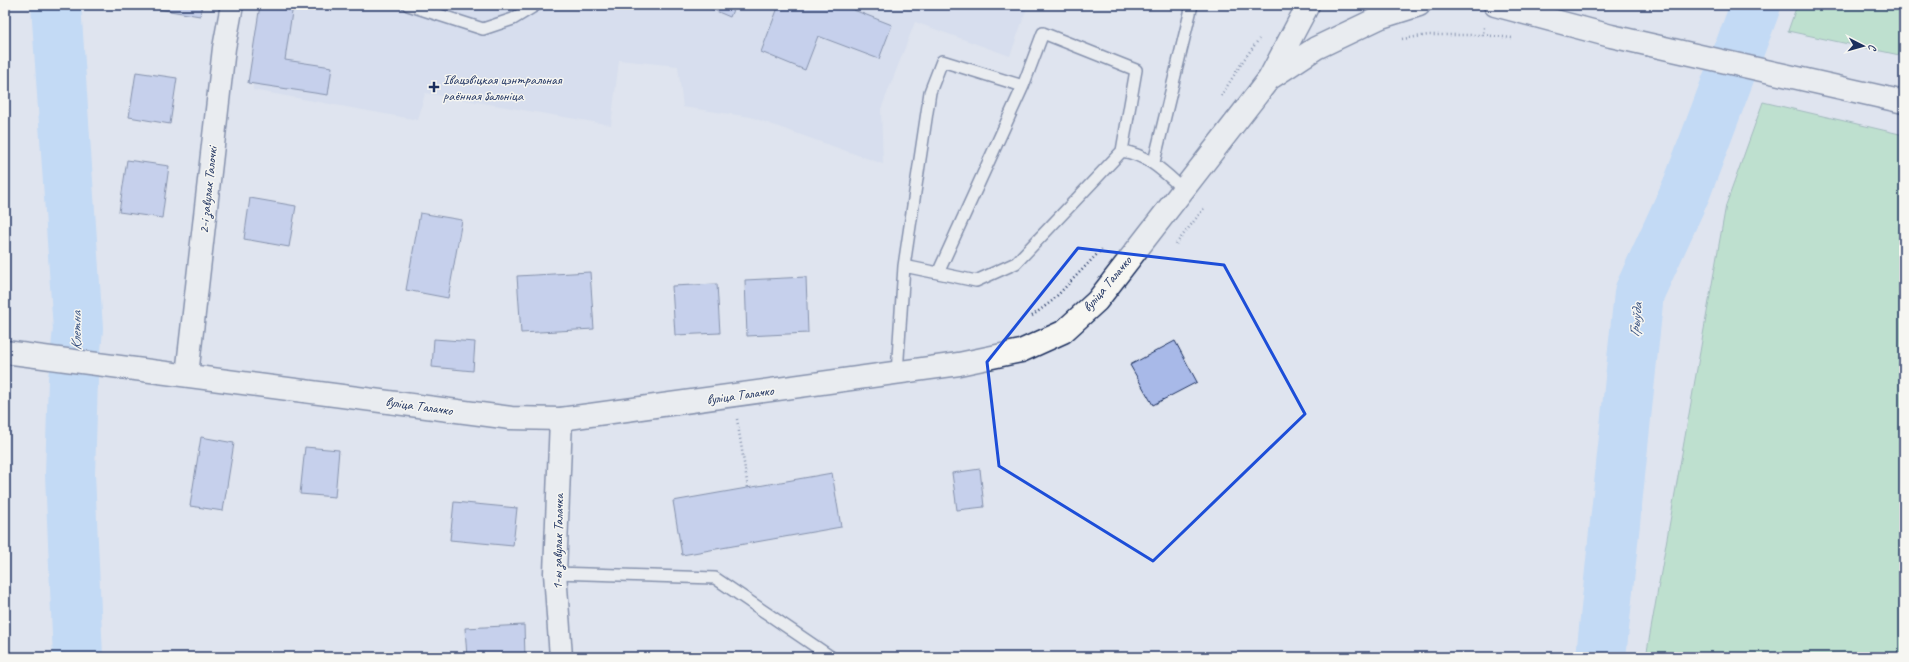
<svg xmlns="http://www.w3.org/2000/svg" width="1909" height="662" font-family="Caveat,sans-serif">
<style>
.built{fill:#ced7ed}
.green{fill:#98dca8;stroke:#5a8683}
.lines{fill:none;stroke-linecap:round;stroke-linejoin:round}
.river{stroke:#a2cefc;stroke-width:50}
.building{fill:#a8b9e8;stroke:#1b2f5e}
.lane-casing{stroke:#1b2f5e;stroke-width:14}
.street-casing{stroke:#1b2f5e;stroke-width:25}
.secondary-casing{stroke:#1b2f5e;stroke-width:25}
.path{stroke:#1b2f5e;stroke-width:2.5;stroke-dasharray:1 3;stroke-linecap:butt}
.lane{stroke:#f6f6f2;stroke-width:11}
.street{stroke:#f6f6f2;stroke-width:22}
.secondary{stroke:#f6f6f2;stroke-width:22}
.marked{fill:none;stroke:#1d4ed8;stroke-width:3;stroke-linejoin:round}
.poi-dot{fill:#1b2f5e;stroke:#f6f6f2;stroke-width:1.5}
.labels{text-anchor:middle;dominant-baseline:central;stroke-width:3;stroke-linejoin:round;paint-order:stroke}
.poi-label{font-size:14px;fill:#1b2f5e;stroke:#f6f6f2;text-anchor:start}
.street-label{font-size:14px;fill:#1b2f5e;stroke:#f6f6f2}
.water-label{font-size:15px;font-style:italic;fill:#3d5786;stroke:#f6f6f2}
</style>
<rect width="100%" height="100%" fill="#dfe4ef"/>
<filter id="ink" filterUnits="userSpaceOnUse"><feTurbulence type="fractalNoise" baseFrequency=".025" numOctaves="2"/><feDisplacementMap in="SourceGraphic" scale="8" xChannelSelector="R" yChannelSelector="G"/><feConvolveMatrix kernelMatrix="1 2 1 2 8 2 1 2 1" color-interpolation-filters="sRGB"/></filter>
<g filter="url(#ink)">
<!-- built -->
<path class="built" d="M260,5H1028L1010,56L915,22L881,109L883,164L751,117L683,107L678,66L619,60L611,125L425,93L418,120L253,90V84L248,83Z"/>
<!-- green -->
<path class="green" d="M1797,5H1904V56L1788,31Z
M1763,102L1904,135V657H1646L1726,205Z"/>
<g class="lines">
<!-- river -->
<path class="river" d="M56,5L78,329L73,380L70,474L78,657
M1601,657L1639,293L1687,188L1756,5"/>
</g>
<!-- building -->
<path class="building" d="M147,5H202L200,16L146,7Z
M260,5H293L285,60L332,67L328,95L248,83Z
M702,5H735L730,17Z
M779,5H841L892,25L879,59L818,36L805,70L761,52Z
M136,72L177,78L170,124L129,117Z
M127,160L169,166L162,218L119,212Z
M250,198L296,206L289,247L244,239Z
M420,213L462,220L448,298L406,290Z
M590,272L594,329L521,333L517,276Z
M806,277L808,333L747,336L745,280Z
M717,284L720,333L675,335L672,286Z
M434,339L475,342L473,371L432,367Z
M1175,341L1197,382L1153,405L1130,365Z
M201,437L234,443L223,511L190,506Z
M305,447L339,450L335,497L300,494Z
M980,469L984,507L957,510L952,473Z
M832,473L841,527L682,555L673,501Z
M454,502L517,508L513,546L450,540Z
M524,625L525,657H467L465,628Z"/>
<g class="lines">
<!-- lane casing -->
<g class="lane-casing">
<path id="lane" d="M408,5L483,29L513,19L536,5
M1154,162L1192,5
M904,266L938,273L1023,86L1043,33L1136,70L1122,151C1148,155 1164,172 1183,189
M938,273L976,281L1016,263L1122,151
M897,373L904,266L930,92L942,61L1023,86
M555,573L715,578L831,657"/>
</g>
<!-- street casing -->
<g class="street-casing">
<path id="street" d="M187,375L224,48L232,5
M561,657L555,573L561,419"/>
</g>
<!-- secondary casing -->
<g class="secondary-casing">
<path id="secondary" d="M1495,5L1611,36L1904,102
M1272,77L1316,48L1381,17L1419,5
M5,352L511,418L561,419L959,364L1021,351L1063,332L1097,301L1269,79L1308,5"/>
</g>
<!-- path -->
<path class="path" d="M1483,35L1513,38
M1402,39L1429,35H1483L1484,27
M1221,96L1243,61L1259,39
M1176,244L1205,207
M1032,316L1052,301L1103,248
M737,419L748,488"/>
<!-- lane -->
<use href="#lane" class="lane"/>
<!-- street -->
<use href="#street" class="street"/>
<!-- secondary -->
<use href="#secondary" class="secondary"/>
</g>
</g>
<!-- marked area -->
<path d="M0 0H1909V662H0ZM1078,248L1224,265L1305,414L1153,561L999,466L987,362Z" fill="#dfe4ef" fill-opacity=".55" fill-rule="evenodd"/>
<path class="marked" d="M1078,248L1224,265L1305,414L1153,561L999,466L987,362Z"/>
<!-- markers -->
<path class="poi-dot" d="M432 81h4v4h4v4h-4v4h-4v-4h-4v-4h4z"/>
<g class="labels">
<!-- poi labels -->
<g class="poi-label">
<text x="443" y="79">Івацэвіцкая цэнтральная<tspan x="443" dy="16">раённая бальніца</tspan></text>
</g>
<!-- street labels -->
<g class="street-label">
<text transform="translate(208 190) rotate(-84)">2-і завулак Талочкі</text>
<text transform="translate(1107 284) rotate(-50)">вуліца Талачко</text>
<text transform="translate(740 395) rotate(-8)">вуліца Талачко</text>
<text transform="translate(419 406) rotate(8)">вуліца Талачко</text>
<text transform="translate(558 542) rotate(-89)">1-ы завулак Талачка</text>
</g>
<!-- water labels -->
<g class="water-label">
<text transform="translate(1636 320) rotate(-84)">Грыўда</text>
<text transform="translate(76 331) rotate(-90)">Клетна</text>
</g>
</g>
<!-- margin -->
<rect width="1909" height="662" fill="none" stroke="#f6f6f2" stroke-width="20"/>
<rect x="10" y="10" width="1889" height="642" fill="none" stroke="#1b2f5e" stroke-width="1.5" filter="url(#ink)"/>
<!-- north arrow -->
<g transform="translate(1863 46) rotate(96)" stroke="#f6f6f2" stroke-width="3" paint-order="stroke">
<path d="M0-3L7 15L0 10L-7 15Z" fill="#1b2f5e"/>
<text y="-6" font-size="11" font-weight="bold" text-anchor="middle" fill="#1b2f5e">С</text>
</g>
</svg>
